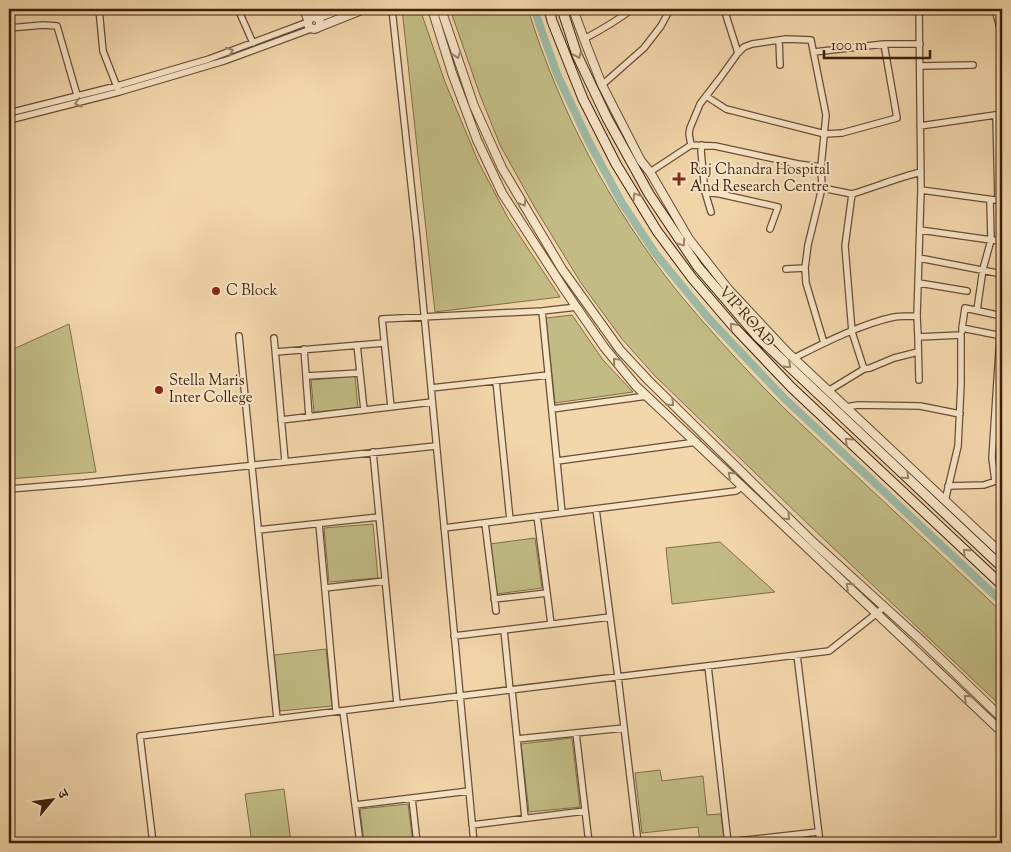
<svg xmlns="http://www.w3.org/2000/svg" width="1011" height="852" font-family="'Sorts Mill Goudy','Noto Serif Devanagari',serif">
<style>
.green{fill:#c2bc84;stroke:#806e48}
.lines{fill:none;stroke-linecap:round;stroke-linejoin:round}
.canal{stroke:#9cbaa6;stroke-width:8}
.minor-casing{stroke:#6a4d34;stroke-width:8}
.tertiary-casing{stroke:#6a4d34;stroke-width:10}
.secondary-casing{stroke:#3d1f0d;stroke-width:11}
.minor{stroke:#f7e5c8;stroke-width:5.5}
.tertiary{stroke:#f7e5c8;stroke-width:8}
.secondary{stroke:#f7e5c8;stroke-width:9}
.oneway{stroke:#9a826a}
.poi-dot{fill:#8f2418;stroke:#f7e5c8;stroke-width:2}
.labels{text-anchor:middle;dominant-baseline:central;stroke-width:4;stroke-linejoin:round;paint-order:stroke}
.poi-label{font-size:15px;fill:#3d1f0d;stroke:#f7e5c8;text-anchor:start}
.street-label{font-size:15px;fill:#3d1f0d;stroke:#f7e5c8}
</style>
<rect width="100%" height="100%" fill="#f2d7ab"/>
<filter id="stains"><feTurbulence type="fractalNoise" baseFrequency=".004" numOctaves="4"/><feColorMatrix values="0 0 0 0 .2 0 0 0 0 .09 0 0 0 0 .02 0 0 0 .5 -.17"/></filter>
<radialGradient id="worn" r=".72"><stop offset=".6" stop-color="#630" stop-opacity="0"/><stop offset="1" stop-color="#630" stop-opacity=".3"/></radialGradient>
<!-- green -->
<path class="green" d="M402,9H420L445,82L478,161L508,218L560,297L435,312Z
M450,9H528C559,110 611,208 677,291C705,325 735,358 766,390C787,412 811,433 834,455C890,507 946,560 1002,612V707L810,526L655,376L622,339L581,283L535,208L500,145L480,95Z
M572,315L603,360L633,392L555,403L546,318Z
M69,324L96,472L9,479V351Z
M355,376L358,408L314,412L311,380Z
M373,524L378,578L329,582L324,528Z
M535,538L542,588L497,594L490,544Z
M720,542L775,592L672,604L666,548Z
M326,649L332,706L280,711L274,655Z
M572,738L580,807L529,812L521,744Z
M660,770L662,781L703,776L707,815L721,814L724,839L700,842L698,827L642,833L635,773Z
M284,789L291,843H252L245,794Z
M408,804L413,843H364L360,809Z"/>
<g class="lines">
<!-- canal -->
<path class="canal" d="M534,9L557,74L589,142L622,203L655,253L710,320L784,398L1002,602"/>
<!-- minor casing -->
<g class="minor-casing">
<path id="minor" d="M238,9L253,43
M392,9L417,239L474,843
M724,9L738,53
M919,9L921,190L917,316L918,337L961,335V384L958,446L945,501
M995,9L1002,36
M9,28L43,25L57,26L77,95
M584,39C601,30 617,21 632,9
M779,40L780,65
M814,52L884,44H920
M920,66L973,65
M602,85L644,48L661,26L670,9
M119,92L224,61L311,29
M706,96L726,109L825,134L842,133L897,118L884,44
M9,113L117,86L209,59L308,22
M996,115L998,200
M9,120L119,92L103,51L99,9
M920,126L1002,114
M702,145L701,151L705,192L711,212
M821,167L822,188L808,245L805,268L806,283L824,343
M650,172L691,145L715,146L798,164L821,167L826,115L811,40L786,39L752,44L744,47L738,53L720,78L700,104L690,128L689,134L691,145
M822,188L852,194L845,246L852,332L864,369
M921,190L1002,201
M705,192L720,194L778,207L770,229
M852,194C875,187 897,178 921,172
M990,200L991,240L1002,241
M920,230L991,240L983,269L977,310
M919,258L1002,274
M786,269L805,268
M919,283L967,291
M542,311L562,513
M962,328L965,308L1002,316
M962,331V328L1002,336
M239,336L277,719
M918,337L919,380
M274,338L285,461
M357,345L364,410
M304,349L309,417
M276,352L384,343
M794,358C824,343 861,324 894,317C902,316 910,316 917,316
M306,376L360,373
M496,381L510,520
M431,388L548,375
M828,391L864,369L870,368L894,358L918,352
M391,407L382,319L542,311L577,307
M846,407L858,405L920,406L960,414
M552,409L647,396
M281,420L432,402
M373,452L397,704
M557,461L697,442
M995,481L992,458L1000,335
M948,486L984,485L1002,479
M9,489L84,483L436,446
M596,509L618,677L638,843
M537,516L551,624
M485,523L496,611
M319,524L336,711
M444,528L736,491L743,486
M258,530L379,517
M325,588L385,581
M494,599L547,593
M504,630L510,690
M454,636L610,617
M797,655L820,843
M708,666L728,843
M512,690L525,818
M343,711L360,843
M576,733L589,843
M517,739L624,728
M412,798L417,843
M355,805L469,791
M472,825L585,811
M153,843L140,736L460,696L829,651L877,613L884,607
M719,843L818,832"/>
</g>
<!-- tertiary casing -->
<g class="tertiary-casing">
<path id="tertiary" d="M304,9L308,20
M432,9L452,73L477,140L502,193L564,289L604,347L636,386L1002,732
M441,9L474,106L502,168L562,269L620,350L649,381L813,542L922,641L1002,718
M573,9L584,39L602,85L641,161L650,172L689,239L729,290L787,352L1002,554
M308 23a6 6 0 1 1 12 0a6 6 0 1 1-12 0Z
M317,18L340,9
M319,27L364,9"/>
</g>
<!-- secondary casing -->
<g class="secondary-casing">
<path id="secondary" d="M549,9L552,21L583,99L616,164L657,231L692,278L734,327L791,387L1002,585
M562,9L577,55L607,118L649,194L698,267L758,337L1002,567"/>
</g>
<!-- minor -->
<use href="#minor" class="minor"/>
<!-- tertiary -->
<use href="#tertiary" class="tertiary"/>
<!-- secondary -->
<use href="#secondary" class="secondary"/>
</g>
<!-- one-way arrows -->
<defs><path id="oneway-chevron" d="M-2-3.5L2.5 0L-2 3.5" fill="none" stroke-width="1.6" stroke-linecap="round" stroke-linejoin="round" transform="scale(1.25)"/></defs>
<g class="oneway">
<use href="#oneway-chevron" transform="translate(230 51) rotate(-20)"/>
<use href="#oneway-chevron" transform="translate(457 55) rotate(71)"/>
<use href="#oneway-chevron" transform="translate(578 55) rotate(68)"/>
<use href="#oneway-chevron" transform="translate(78 103) rotate(166)"/>
<use href="#oneway-chevron" transform="translate(636 196) rotate(-122)"/>
<use href="#oneway-chevron" transform="translate(523 203) rotate(59)"/>
<use href="#oneway-chevron" transform="translate(682 243) rotate(56)"/>
<use href="#oneway-chevron" transform="translate(733 326) rotate(-132)"/>
<use href="#oneway-chevron" transform="translate(616 361) rotate(-130)"/>
<use href="#oneway-chevron" transform="translate(788 365) rotate(43)"/>
<use href="#oneway-chevron" transform="translate(671 403) rotate(44)"/>
<use href="#oneway-chevron" transform="translate(848 441) rotate(-137)"/>
<use href="#oneway-chevron" transform="translate(731 475) rotate(-137)"/>
<use href="#oneway-chevron" transform="translate(906 476) rotate(43)"/>
<use href="#oneway-chevron" transform="translate(787 517) rotate(45)"/>
<use href="#oneway-chevron" transform="translate(966 552) rotate(-137)"/>
<use href="#oneway-chevron" transform="translate(849 586) rotate(-137)"/>
<use href="#oneway-chevron" transform="translate(967 698) rotate(-137)"/>
</g>
<!-- markers -->
<g class="poi-dot">
<path d="M676.5 171.5h5v5h5v5h-5v5h-5v-5h-5v-5h5z"/>
<circle cx="216" cy="291" r="5"/>
<circle cx="159" cy="390" r="5"/>
</g>
<g class="labels">
<!-- poi labels -->
<g class="poi-label">
<text x="690" y="170">Raj Chandra Hospital<tspan x="690" dy="17">And Research Centre</tspan></text>
<text x="226" y="291">C Block</text>
<text x="169" y="381">Stella Maris<tspan x="169" dy="17">Inter College</tspan></text>
</g>
<!-- street labels -->
<g class="street-label">
<text transform="translate(746 317) rotate(48)">VIP ROAD</text>
</g>
</g>
<!-- margin -->
<rect width="1011" height="852" fill="none" stroke="#f2d7ab" stroke-width="30"/>
<rect x="10" y="10" width="991" height="832" fill="none" stroke="#3d1f0d" stroke-width="2.5"/>
<rect x="15" y="15" width="981" height="822" fill="none" stroke="#3d1f0d"/>
<!-- north arrow -->
<g transform="translate(52 800) rotate(61)" stroke="#f7e5c8" stroke-width="4" paint-order="stroke">
<path d="M0-4L9 19L0 12L-9 19Z" fill="#3d1f0d"/>
<text y="-8" font-size="14" font-weight="bold" text-anchor="middle" fill="#3d1f0d">उ</text>
</g>
<!-- scale -->
<path d="M824 50v8h106v-8" fill="none" stroke="#3d1f0d" stroke-width="2.5"/>
<text x="831" y="50" font-size="15" fill="#3d1f0d" stroke="#f7e5c8" stroke-width="4" paint-order="stroke">100 m</text>
<rect width="100%" height="100%" filter="url(#stains)"/>
<rect width="100%" height="100%" fill="url(#worn)"/>
</svg>
